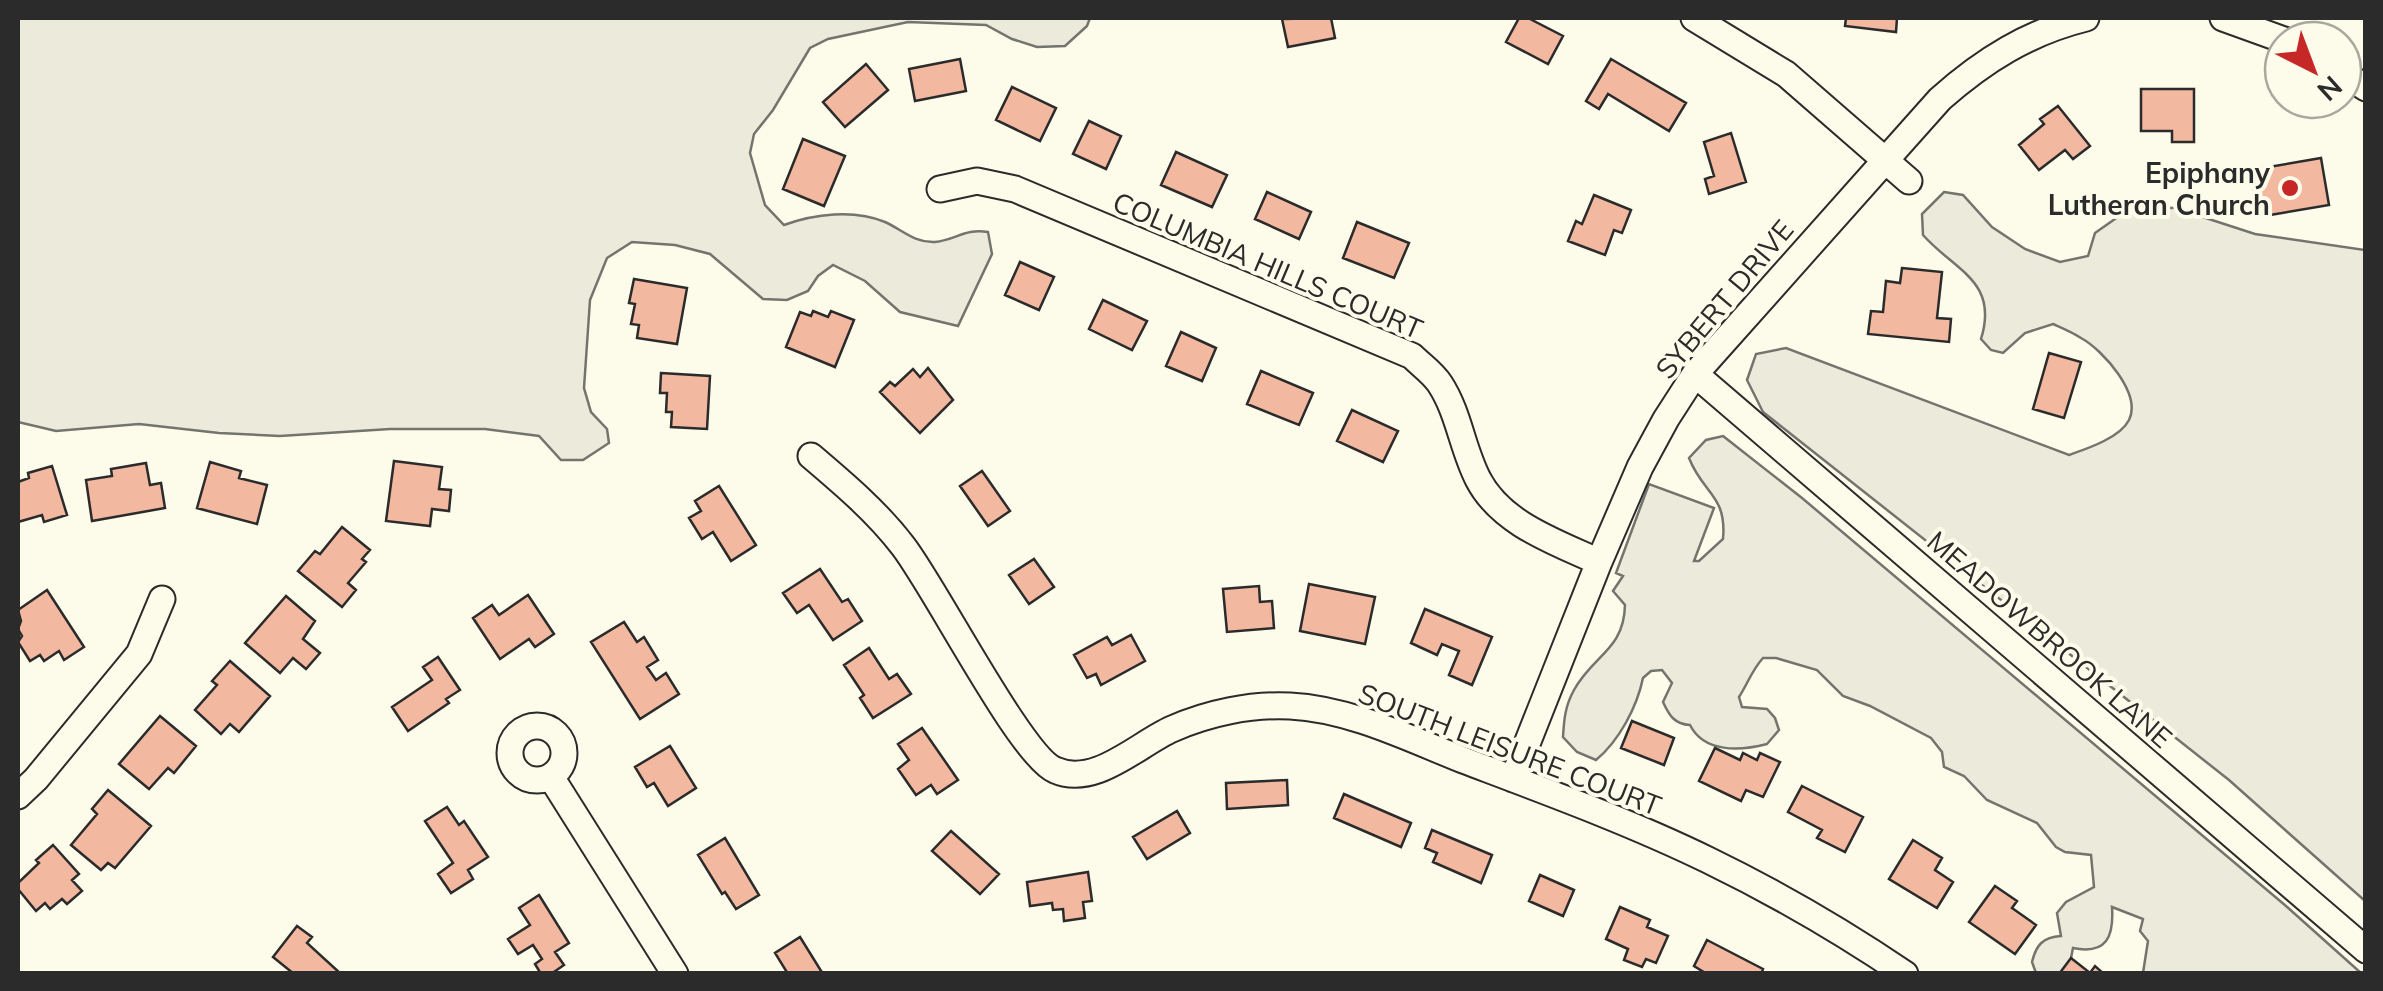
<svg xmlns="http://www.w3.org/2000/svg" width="2383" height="991" font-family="Mulish,sans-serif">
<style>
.green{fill:#ecebdb;stroke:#74746e;stroke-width:2.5}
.building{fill:#f2b8a0;stroke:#2b2b2b;stroke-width:2.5}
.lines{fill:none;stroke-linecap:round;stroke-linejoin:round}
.minor-casing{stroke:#2b2b2b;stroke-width:29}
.minor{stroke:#fdfbea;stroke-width:25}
.poi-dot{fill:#c62828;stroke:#fdfbea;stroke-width:4}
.labels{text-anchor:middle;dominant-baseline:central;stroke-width:8;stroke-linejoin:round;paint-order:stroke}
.poi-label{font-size:28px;font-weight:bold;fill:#2b2b2b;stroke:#fdfbea;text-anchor:end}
.street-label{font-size:28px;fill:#2b2b2b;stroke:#fdfbea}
</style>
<rect width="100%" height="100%" fill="#fdfbea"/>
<!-- green -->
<path class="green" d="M18,18H1090L1087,26L1065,46L1037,47L1012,39L986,25L908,22L828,39L810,48L773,110L754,134L750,153L765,205L784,225C814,214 854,209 885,222C901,229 914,243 935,242C956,240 965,228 988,232L992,254L958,326L900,312L865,281L833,265L818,276L808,291L787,300L763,299L710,254L675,245L632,242L607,258L590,300L584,388L591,412L607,429L609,443L583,460H561L539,436L485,429H390L280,436L219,433L139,424L56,431L18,422Z
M1944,192L1963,195L1992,227L2025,249L2060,262L2088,256L2095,233L2132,207L2175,208L2255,234L2365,250V901L2229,780L1763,412L1747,380L1756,354L1786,348L2069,455C2086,449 2120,438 2129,420C2142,394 2103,350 2081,338C2072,332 2062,328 2053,324L2025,333L2003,353L1991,350L1981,339C1999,281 1955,271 1923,235L1922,214Z
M1723,436L1802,498L2286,906L2361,973H2143L2148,941L2140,931L2143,919L2112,907C2114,936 2107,955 2073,948L2068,973H2036L2032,962C2036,945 2043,937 2061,936L2057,913L2066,902L2094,887L2091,855L2065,852L2056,847L2037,823L1987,800L1964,776L1944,767L1942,752L1931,738L1870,706L1843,696L1817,670L1776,658H1763C1752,670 1748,683 1739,697L1742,707L1767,709L1775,718L1779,730L1767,744C1740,751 1704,753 1690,725C1674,724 1669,715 1663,702L1672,683L1662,670L1651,671L1643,678C1637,707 1619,741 1596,760L1577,752L1563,737C1564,720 1565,706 1574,690C1593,655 1624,650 1625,605L1613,591L1623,576L1616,573L1649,484L1714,508L1694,561H1699L1723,539C1727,495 1703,494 1689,458L1706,440Z"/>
<!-- building -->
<path class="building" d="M1331,18L1335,38L1288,47L1282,19Z
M1519,18H1528L1563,36L1548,64L1506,42Z
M1846,18H1897L1896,32L1845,26Z
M960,59L966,91L915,101L909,69Z
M1611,59L1686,103L1669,131L1608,94L1599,109L1586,101Z
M866,64L888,90L845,127L823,102Z
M1012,87L1056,108L1040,141L996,120Z
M2141,89H2194V142H2172V131H2141Z
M2058,106L2090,146L2073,159L2065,150L2039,170L2019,145L2044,124L2040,119Z
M1089,121L1121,136L1106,169L1073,154Z
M1731,133L1746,182L1709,194L1705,179L1714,176L1704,142Z
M803,139L845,156L824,206L783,189Z
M1176,152L1227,175L1212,207L1161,185Z
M2321,158L2329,205L2258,217L2251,170Z
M1267,192L1311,212L1299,239L1255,219Z
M1594,195L1631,210L1622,233L1614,230L1605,255L1568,241L1576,221L1582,224Z
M1357,222L1409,243L1394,278L1343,258Z
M1020,262L1054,277L1039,310L1005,295Z
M1902,268L1942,272L1937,318L1951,319L1949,342L1868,334L1871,311L1883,312L1886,281L1900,283Z
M634,279L687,288L677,344L637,338L639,325L631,324L635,304L629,303Z
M1103,300L1147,321L1132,350L1089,329Z
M813,311L828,317L831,311L854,320L835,367L786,347L800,312L811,316Z
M1181,332L1216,348L1202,381L1166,366Z
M2049,353L2081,362L2064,418L2033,409Z
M928,368L953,400L920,433L880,392L890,382L895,386L913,369L920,377Z
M1261,371L1313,393L1299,425L1247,404Z
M661,373L710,376L707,429L671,427L672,412H666L667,393H660Z
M1352,410L1398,431L1383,462L1337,441Z
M394,461L442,467L439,489L451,490L449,511L432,509L430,526L386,521Z
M210,462L241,471L239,478L267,485L257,524L197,508Z
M146,463L150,485L161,483L165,508L92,521L86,480L112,476L111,469Z
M52,466L67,515L44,522L42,515L18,522V482L29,478L28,473Z
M982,471L1010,511L988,526L960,486Z
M719,486L756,545L731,561L713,532L702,539L689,518L701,511L695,501Z
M342,527L370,550L362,559L366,562L348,583L356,590L342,607L298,571L315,551L320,554Z
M1034,559L1054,587L1029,604L1009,575Z
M820,569L842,602L848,599L862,621L833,640L809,605L797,613L783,593Z
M1309,584L1375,597L1365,644L1300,631Z
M1259,586L1260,602L1272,601L1274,628L1227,632L1223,589Z
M47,590L84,647L64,660L59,651L44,661L40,655L30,661L18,642L22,636L18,629L21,621L18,610Z
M528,595L554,634L535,647L529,639L500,659L473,618L492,605L499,615Z
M286,596L315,621L303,639L320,653L306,669L293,658L280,673L245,643Z
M1425,609L1492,637L1472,685L1449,675L1459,651L1442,644L1437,655L1411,643Z
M624,622L637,642L644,637L658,660L647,667L656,680L666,673L679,694L640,719L591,642Z
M1131,635L1145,661L1101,685L1096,674L1087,678L1074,655L1107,637L1112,645Z
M869,648L889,679L897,674L911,694L873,718L860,698L864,695L844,665Z
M438,657L460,690L446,699L449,703L408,731L392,707L432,680L423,667Z
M230,661L270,696L239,732L230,724L221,734L195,710L217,685L212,681Z
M160,716L196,746L174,773L168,768L149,789L119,764Z
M1632,721L1674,738L1664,765L1621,748Z
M922,728L958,780L937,794L931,785L916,795L898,769L909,760L898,744Z
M670,746L696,788L668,806L654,783L647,787L635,767Z
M1715,748L1740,760L1743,753L1757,760L1760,753L1780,762L1763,797L1746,790L1741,801L1699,781Z
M1287,780L1288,805L1227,809L1226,783Z
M1802,786L1863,817L1845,852L1817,838L1822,830L1788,812Z
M108,790L151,826L115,868L108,863L101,870L71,845L97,814L92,809Z
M1344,794L1411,823L1401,847L1334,818Z
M447,807L459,825L464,821L488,857L468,870L473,879L451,893L438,874L453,863L425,821Z
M1177,811L1190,833L1147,859L1133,837Z
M1432,830L1492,855L1481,883L1433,862L1437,853L1425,848Z
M951,831L999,874L980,894L932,851Z
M725,838L759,895L736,909L725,892L722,894L698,855Z
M1913,840L1942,858L1935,870L1953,882L1937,908L1889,879Z
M53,845L79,874L72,880L82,891L67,904L62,899L50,909L45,903L36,911L18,889V883L39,863L36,860Z
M1088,872L1092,901L1083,902L1085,918L1064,921L1063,909L1053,910L1052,903L1030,906L1027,882Z
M1540,875L1574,890L1563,916L1529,901Z
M1995,886L2017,901L2012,908L2036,925L2015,954L1969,922Z
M539,895L569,943L555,952L564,965L551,974H541L535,964L542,959L533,945L518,954L508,939L530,925L519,908Z
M1620,907L1650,920L1647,927L1668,936L1656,963L1646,959L1642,967L1624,960L1628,949L1606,939Z
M297,926L312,937L307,943L341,974H294L273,957Z
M800,937L823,974H788L775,953Z
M1707,940L1763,969L1761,974H1707L1694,966Z
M2071,958L2090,973L2095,966L2104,974H2059Z"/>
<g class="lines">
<!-- minor casing -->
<g class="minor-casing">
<path id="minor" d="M1694,18L1786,74L1909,181
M2223,18L2284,40
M2343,73L2366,88
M940,189L977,181L1015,189L1412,356C1421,365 1433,373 1440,384C1459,413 1462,448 1478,479C1501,524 1556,542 1599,562
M1695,374L2366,950
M811,456C844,484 877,512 903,546C935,587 1021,756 1055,770C1095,788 1138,744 1172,729C1208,713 1251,704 1290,706C1350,709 1408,738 1463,760C1545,791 1630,822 1708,860C1776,893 1843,932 1905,974
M510 753a27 27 0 1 1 54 0a27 27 0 1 1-54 0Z
M551,777L675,974
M1513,779L1599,562L1640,467L1666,419L1695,374L1940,99C1984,60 2029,32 2086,18
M18,796L36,779L139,654L162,599"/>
</g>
<!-- minor -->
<use href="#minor" class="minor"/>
</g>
<!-- markers -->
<circle class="poi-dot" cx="2290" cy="188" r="10"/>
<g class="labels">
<!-- poi labels -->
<g class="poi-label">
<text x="2270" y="172">Epiphany<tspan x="2270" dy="32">Lutheran Church</tspan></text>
</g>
<!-- street labels -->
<g class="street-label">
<text transform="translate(1268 265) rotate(23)">COLUMBIA HILLS COURT</text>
<text transform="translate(1724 299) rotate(-50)">SYBERT DRIVE</text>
<text transform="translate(2050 639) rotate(41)">MEADOWBROOK LANE</text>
<text transform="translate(1510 749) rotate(21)">SOUTH LEISURE COURT</text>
</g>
</g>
<!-- border -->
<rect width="2383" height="991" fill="none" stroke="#2b2b2b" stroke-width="40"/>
<!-- north arrow -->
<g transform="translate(2313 70) rotate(138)"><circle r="48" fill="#fdfbea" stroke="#a9a89e" stroke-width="2.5"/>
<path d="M0-8L18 38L0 25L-18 38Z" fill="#c62828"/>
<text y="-15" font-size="28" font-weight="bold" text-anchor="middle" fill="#2b2b2b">N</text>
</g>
</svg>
